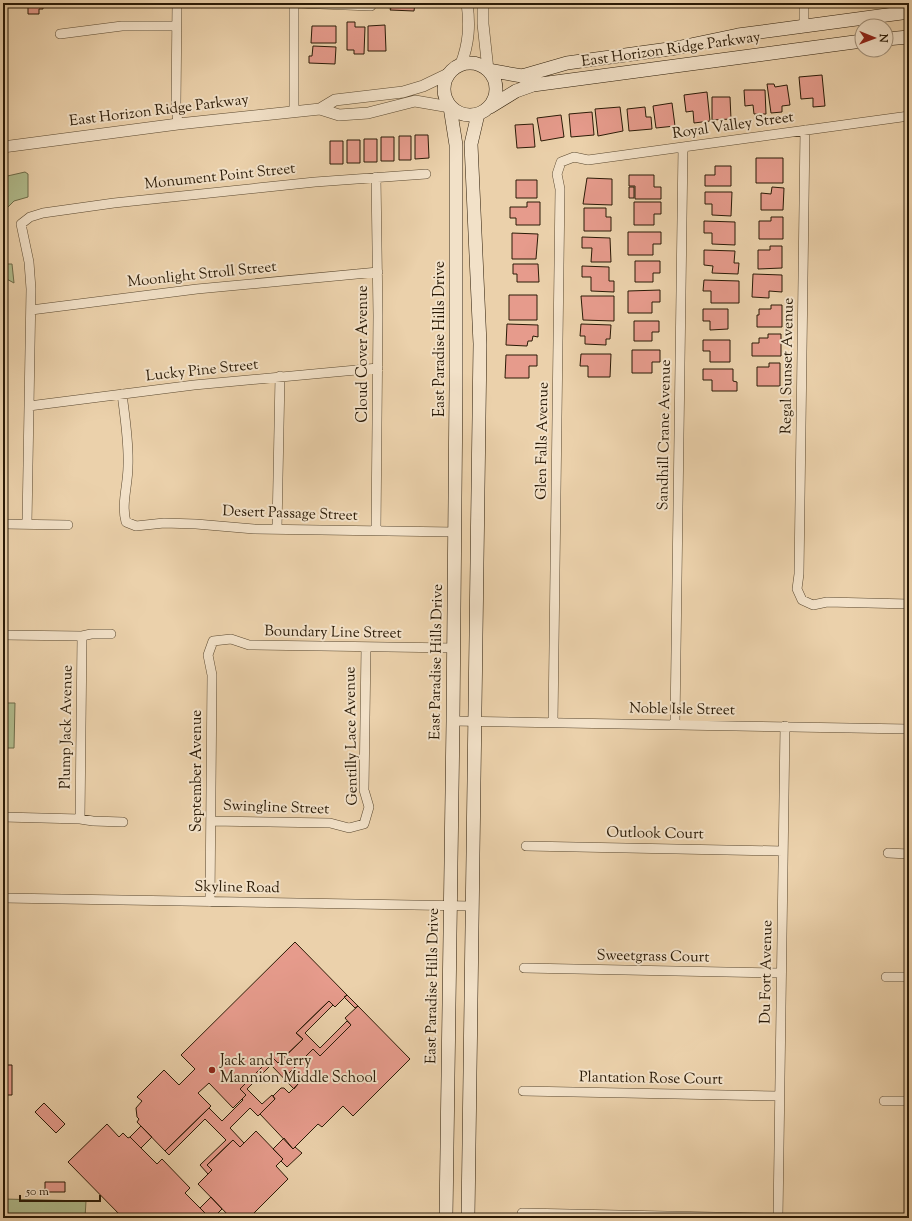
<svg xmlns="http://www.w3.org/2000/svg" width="912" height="1221" font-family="'Sorts Mill Goudy',serif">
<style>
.green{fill:#b1bd8e;stroke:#6e6c4a}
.building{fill:#e69b8c;stroke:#2a1a06}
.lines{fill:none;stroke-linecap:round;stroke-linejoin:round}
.minor-casing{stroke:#5a482f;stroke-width:10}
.tertiary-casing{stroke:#5a482f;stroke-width:12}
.secondary-casing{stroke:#2a1a06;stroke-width:14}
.minor{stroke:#f2e1c8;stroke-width:9}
.tertiary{stroke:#f2e1c8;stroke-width:11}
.secondary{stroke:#f2e1c8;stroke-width:13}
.poi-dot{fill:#8f2418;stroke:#f2e1c8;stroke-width:1.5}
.labels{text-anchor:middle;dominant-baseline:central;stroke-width:4;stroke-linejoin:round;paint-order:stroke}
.street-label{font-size:15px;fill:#2a1a06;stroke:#f2e1c8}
.poi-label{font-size:15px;fill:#2a1a06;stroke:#f2e1c8;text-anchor:start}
</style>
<rect width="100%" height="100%" fill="#ebd1ab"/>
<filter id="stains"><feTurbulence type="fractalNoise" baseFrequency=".005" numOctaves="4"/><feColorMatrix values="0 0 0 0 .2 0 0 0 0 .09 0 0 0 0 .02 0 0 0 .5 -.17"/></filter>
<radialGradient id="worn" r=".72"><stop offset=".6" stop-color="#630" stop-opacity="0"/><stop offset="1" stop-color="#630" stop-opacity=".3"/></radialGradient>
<!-- green -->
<path class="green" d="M25,172L28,174V197L14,201L3,212V177Z
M3,264H12L14,283L3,277Z
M3,703H15L14,748H3Z
M3,1199L86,1201L85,1218H3Z"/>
<!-- building -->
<path class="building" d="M28,3H48V5H43V9H39V14H28Z
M385,3H415L414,11L390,10L391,8L385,7Z
M759,3H781L782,6H759Z
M347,22H355V27H365L364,54H354V50H347Z
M385,25L386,51H368V26Z
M312,26H336V43H311Z
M313,46L336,47L335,64L309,63V56H312Z
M822,75L825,106L813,107V98L801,99L799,77Z
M767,84H774L775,87L787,85L790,105L782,106V112L771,113Z
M744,90H765L766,114H754L753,105L745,106Z
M707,92L710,121L694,123L693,111L686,112L684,95Z
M712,97H730L731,119L712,120Z
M672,103L675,126L656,128L653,106Z
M620,107L623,131L598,136L595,109Z
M645,107L646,117H651L652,129L629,131L627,109Z
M592,112L594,135L571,137L569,114Z
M561,115L564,137L541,141L537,118Z
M533,124L535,147L517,148L515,125Z
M415,135H428L429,158L415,159Z
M399,136H411V160H399Z
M381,137H394V161H381Z
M364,139H377V162H364Z
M347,140H360V163H347Z
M330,141H343V164H330Z
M756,158H783V183H756Z
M715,166H731V186H705V175H715Z
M629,175H654V187H661V199H635V186H629Z
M587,178L612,179V205L583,204Z
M516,180H537V198H516Z
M629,187H634V198H629Z
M772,187L784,188L783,210H761V193L771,194Z
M705,192H732L731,216L712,215V204H705Z
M527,202H540V225H516V218H510V207H527Z
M634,202H661V214H654V225H634Z
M584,208H606V217H611V231H584Z
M771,217H783V239H759V221H771Z
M704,221L735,222V245L712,244V233H704Z
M628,232H661V244H653V255H628Z
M512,233L538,234L536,259H512Z
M582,237L610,238L611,262H591L592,248H582Z
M770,246H782V268L758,269V250H770Z
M704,250L735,251L734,263H739L738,274L712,273L713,266L704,265Z
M635,261H660V273H653V282H635Z
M513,264H538L539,282H517V274H513Z
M582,266L609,267V281H614V292L591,291V277H582Z
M753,274L782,275V292L769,291V298L752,297Z
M704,280L739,281V303H711V291H703Z
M660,290V302H652V313H628V291Z
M509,295H537V320H509Z
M581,296H614V321L583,320Z
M771,305H782V327H757V315H759V309H771Z
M703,309H728V329L710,330V321H703Z
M634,321H659V332H652V341H634Z
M507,324L538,325V337L533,336L532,341H528L527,346L506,345Z
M581,324L611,325L610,339H606V345L585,344V336H580Z
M768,334H781V356H752V343H759V338H768Z
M703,340H730V362H710V351H703Z
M632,350H660V362H652V373H632Z
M581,354H611L610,377H588V366H580Z
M506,355H537V366H529V378H505Z
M769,363H780V386H757V367H769Z
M703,369H733V381L737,382V391H712V380H703Z
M295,942L347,995L335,1007L329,1001L296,1033L303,1039L278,1063L272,1057L240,1089L246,1095L233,1108L209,1083L198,1093L211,1106L165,1151L137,1122L139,1119L137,1117L136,1108L142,1101L137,1097L164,1070L179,1085L195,1069L181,1055Z
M347,995L358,1006L355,1008L344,997Z
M329,1001L333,1005L305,1033L320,1048L347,1021L351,1025L320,1056L313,1049L288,1074L298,1084L294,1089L271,1065L247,1089L262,1104L272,1095L275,1099L258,1116L250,1108L230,1128L244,1143L240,1147L233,1140L207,1165L212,1170L208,1174L200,1165L226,1140L205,1119L169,1155L165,1151L209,1108L222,1121L243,1100L242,1099L246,1095L240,1089L272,1057L278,1063L303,1039L296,1033Z
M358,1006L410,1059L353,1116L343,1106L322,1127L318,1124L293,1149L260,1114L275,1099L273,1096L281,1088H284L289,1093L298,1084L288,1074L313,1049L320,1056L351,1025L345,1018Z
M3,1065H12V1095H3Z
M44,1103L65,1124L56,1133L35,1112Z
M107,1124L119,1137L123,1133L128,1138L130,1137L157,1164L162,1159L190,1188L185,1193L206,1214L201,1218H123L68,1162Z
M141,1126L152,1137L141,1148L130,1137Z
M256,1131L283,1159L276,1166L288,1179L249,1218H244L240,1214L235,1218H231L198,1184L212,1170L207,1165L233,1140L240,1147Z
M284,1138L293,1149L295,1147L302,1153L287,1167L281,1161L283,1159L273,1149Z
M45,1182H65V1192H45Z
M211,1197L222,1209L213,1218H205L203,1216L206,1214L200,1208Z"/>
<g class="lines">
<!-- minor casing -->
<g class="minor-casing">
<path id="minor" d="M177,3L176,105L178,124
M294,3V111
M295,3L371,6
M804,26V3
M60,34L122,26H176
M805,130L799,574L797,589L802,600L813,605L827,602L909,604
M376,177L378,316L376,531
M31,310L197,289L378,272
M122,394C125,418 129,442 128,466C128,485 121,504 126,522L136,526L164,523L196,524L254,529L455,532
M29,406L194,385L378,368
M3,524L68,525
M27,524L31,289L29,262L21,224L30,217L43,213L114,203L315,182L426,174
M277,529L280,376
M3,635L82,636L91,634H111
M453,721L909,729
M553,722L560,189L557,174L561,162L574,157L588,160L909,116
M675,724L683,147
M3,817L80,819L93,821L123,822
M80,819L82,636
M211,821L330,823L349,828L364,824L369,807L364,790L366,647
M526,846L783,851
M888,853L909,854
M3,898L471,906
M210,902L212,675L208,655L213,641L231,639L249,645L454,648
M524,968L781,973
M886,977H909
M523,1091L779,1096
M884,1101H909
M522,1213L767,1218
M778,1218L785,726"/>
</g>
<!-- tertiary casing -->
<g class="tertiary-casing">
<path id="tertiary" d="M483,3V24L488,70
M461,64C469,43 470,25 467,3
M320,109L335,100L403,92L423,86L448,74
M3,147L178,124L320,109L339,115L368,113L415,101L450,107"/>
</g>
<!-- secondary casing -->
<g class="secondary-casing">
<path id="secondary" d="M886,39L909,37
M444 89a26 26 0 1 1 52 0a26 26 0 1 1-52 0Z
M488,70L522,76L567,63L676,48L738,35L909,12
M490,107L516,91L533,85L862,41
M446,1218L453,721L456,387V145L450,107
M468,1218L480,344L471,144L478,114"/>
</g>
<!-- minor -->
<use href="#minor" class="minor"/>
<!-- tertiary -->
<use href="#tertiary" class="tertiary"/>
<!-- secondary -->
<use href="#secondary" class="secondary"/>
</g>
<!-- markers -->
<circle class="poi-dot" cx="212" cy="1070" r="4"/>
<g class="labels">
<!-- street labels -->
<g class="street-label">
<text transform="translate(671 50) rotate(-8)">East Horizon Ridge Parkway</text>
<text transform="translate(159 111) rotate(-7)">East Horizon Ridge Parkway</text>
<text transform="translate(733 126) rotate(-8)">Royal Valley Street</text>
<text transform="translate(220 177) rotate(-6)">Monument Point Street</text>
<text transform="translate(202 275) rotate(-6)">Moonlight Stroll Street</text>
<text transform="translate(440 339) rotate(-90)">East Paradise Hills Drive</text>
<text transform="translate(363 354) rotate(-90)">Cloud Cover Avenue</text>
<text transform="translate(788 366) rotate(-89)">Regal Sunset Avenue</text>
<text transform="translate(202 371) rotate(-6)">Lucky Pine Street</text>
<text transform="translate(665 435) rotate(-89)">Sandhill Crane Avenue</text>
<text transform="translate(543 441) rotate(-89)">Glen Falls Avenue</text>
<text transform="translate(290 514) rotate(2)">Desert Passage Street</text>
<text transform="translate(333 633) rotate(1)">Boundary Line Street</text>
<text transform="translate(437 662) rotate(-89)">East Paradise Hills Drive</text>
<text transform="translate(682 710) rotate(1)">Noble Isle Street</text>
<text transform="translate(67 727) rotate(-89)">Plump Jack Avenue</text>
<text transform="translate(352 736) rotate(-91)">Gentilly Lace Avenue</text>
<text transform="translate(197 771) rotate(-90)">September Avenue</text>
<text transform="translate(276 808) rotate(2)">Swingline Street</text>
<text transform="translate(655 834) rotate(1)">Outlook Court</text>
<text transform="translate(237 888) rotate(1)">Skyline Road</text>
<text transform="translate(653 957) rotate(1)">Sweetgrass Court</text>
<text transform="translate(767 972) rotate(-89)">Du Fort Avenue</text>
<text transform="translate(433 986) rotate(-89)">East Paradise Hills Drive</text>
<text transform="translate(651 1079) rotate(1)">Plantation Rose Court</text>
</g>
<!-- poi labels -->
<g class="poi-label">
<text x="220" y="1061">Jack and Terry<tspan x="220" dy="17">Mannion Middle School</tspan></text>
</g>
</g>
<!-- margin -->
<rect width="912" height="1221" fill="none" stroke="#ebd1ab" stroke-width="16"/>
<rect x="4" y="4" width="904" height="1213" fill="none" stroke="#2a1a06" stroke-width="2"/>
<rect x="8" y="8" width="896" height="1205" fill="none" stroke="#2a1a06"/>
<!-- north arrow -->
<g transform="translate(874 38) rotate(91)"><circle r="19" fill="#f2e1c8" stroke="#a2917a"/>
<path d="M0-3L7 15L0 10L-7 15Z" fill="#8f2418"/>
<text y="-6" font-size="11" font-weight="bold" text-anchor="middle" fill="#2a1a06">N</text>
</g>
<!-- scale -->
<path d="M20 1195v6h80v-6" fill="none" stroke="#2a1a06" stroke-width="2"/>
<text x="26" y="1195" font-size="12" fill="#2a1a06" stroke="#f2e1c8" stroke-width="3" paint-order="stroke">50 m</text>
<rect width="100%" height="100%" filter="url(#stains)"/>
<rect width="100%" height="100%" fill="url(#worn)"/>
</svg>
